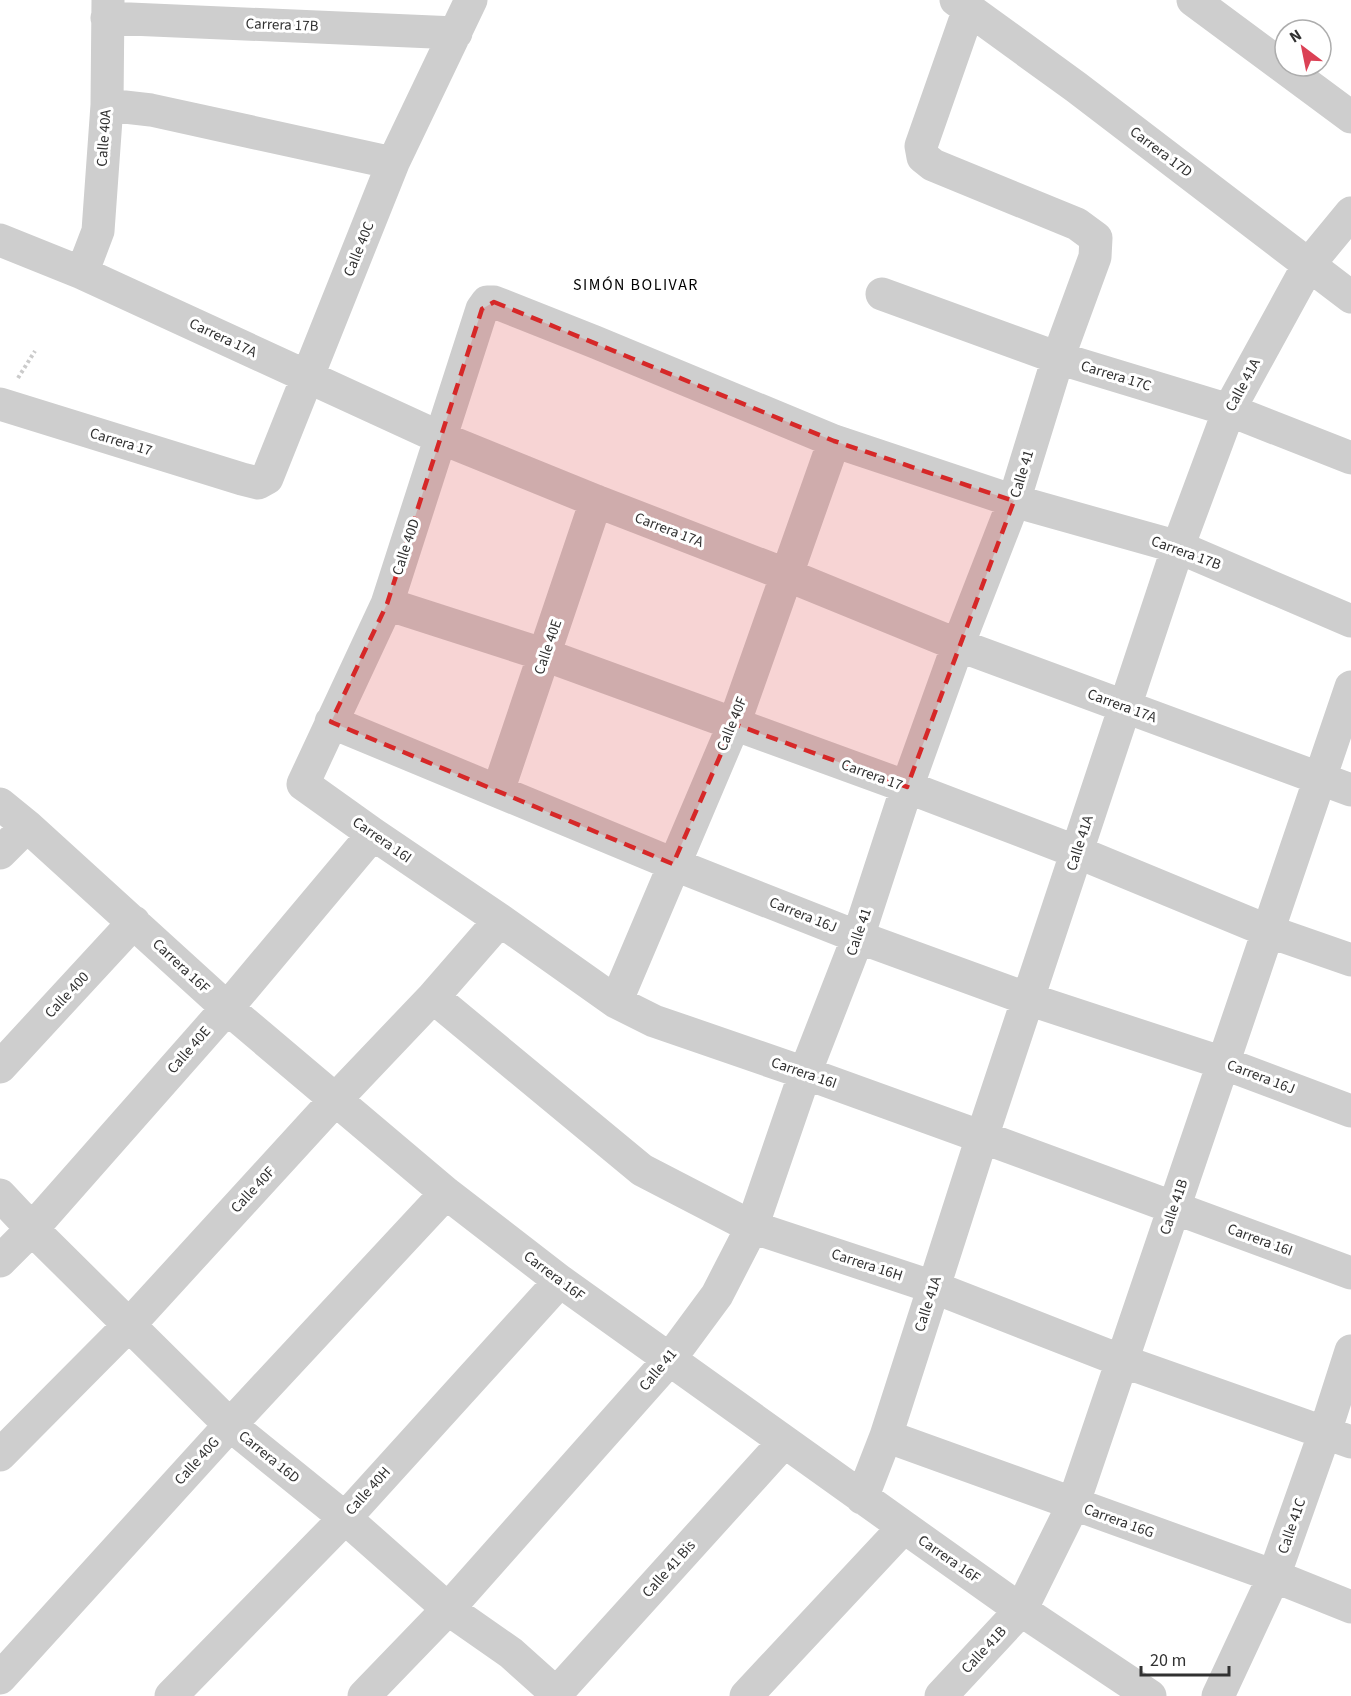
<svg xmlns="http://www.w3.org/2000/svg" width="1351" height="1696" font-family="'Source Sans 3',sans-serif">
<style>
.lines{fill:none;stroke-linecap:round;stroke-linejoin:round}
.path{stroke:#cbcbcb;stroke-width:4;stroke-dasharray:3 3;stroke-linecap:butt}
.minor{stroke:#cecece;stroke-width:33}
.marked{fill:#d62828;fill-opacity:0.2;stroke:#d62828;stroke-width:4.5;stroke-dasharray:12 8;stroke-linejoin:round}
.labels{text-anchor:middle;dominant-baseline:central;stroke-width:6;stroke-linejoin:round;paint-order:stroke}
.street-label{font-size:15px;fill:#313131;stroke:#fff}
.neighbourhood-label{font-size:16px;letter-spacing:1.5px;fill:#000;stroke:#fff}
</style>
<rect width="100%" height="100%" fill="#fff"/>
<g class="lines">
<!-- path -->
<path class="path" d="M18,378L35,351"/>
<!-- minor -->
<path class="minor" d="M956,0L1076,87L1351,297
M1193,0L1351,117
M107,18L456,33
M107,105L151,110L393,163
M0,240L82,273L441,438L596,501L787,575L958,645L1351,790
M82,273L98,231L107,105L108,0
M882,294L1058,358L1229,410L1351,458
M0,404L242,479L258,483L267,478L393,163L471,0
M387,604L545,655L907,787L1077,852L1268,931L1351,960
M1351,621L1178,547L1014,501L834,441L595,342L494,302H487L482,309L387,604L303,784L373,834L500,920L616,1002L654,1021L805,1073L982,1137L1351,1273
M331,722L673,864L858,937L1028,999L1223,1063L1351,1111
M498,791L596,501
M0,804L27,826L227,1008L446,1193L560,1281L904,1527L1021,1610L1150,1696
M0,853L27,826
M433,997L642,1170L752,1227L933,1287L1122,1361L1351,1442
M616,1002L734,724L834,441
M0,1067L134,922
M0,1195L32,1229L230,1425L345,1518L448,1609L511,1653L559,1696
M0,1261L32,1229L227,1008L373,834
M886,1436L1274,1576L1351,1607
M0,1455L129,1325L335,1100L433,997L500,920
M862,1498L886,1436L982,1137L1178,547L1229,410L1309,264L1351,213
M0,1678L230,1425L446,1193
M171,1696L345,1518L560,1281
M364,1696L448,1609L669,1360L717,1295L752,1227L805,1073L858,937L907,787L958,645L1014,501L1058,358L1095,257L1096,238L1077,224L933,165L923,157L921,146L969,9
M554,1696L784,1442
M746,1696L904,1527
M941,1696L1021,1610L1073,1505L1351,687
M1218,1696L1274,1576L1325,1432L1351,1351"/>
</g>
<!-- marked area -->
<path class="marked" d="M494,302L834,441L1014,501L907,787L734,724L673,864L331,722L387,604L482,309Z"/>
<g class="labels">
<!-- street labels -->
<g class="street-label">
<text transform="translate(282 25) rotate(2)">Carrera 17B</text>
<text transform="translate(104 138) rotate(-86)">Calle 40A</text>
<text transform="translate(1161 152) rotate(37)">Carrera 17D</text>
<text transform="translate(359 249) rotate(-68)">Calle 40C</text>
<text transform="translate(223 338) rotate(25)">Carrera 17A</text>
<text transform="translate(1116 376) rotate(17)">Carrera 17C</text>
<text transform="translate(1243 385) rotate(-62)">Calle 41A</text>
<text transform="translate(121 442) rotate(17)">Carrera 17</text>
<text transform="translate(1022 474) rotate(-73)">Calle 41</text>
<text transform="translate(669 530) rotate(21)">Carrera 17A</text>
<text transform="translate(406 547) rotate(-72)">Calle 40D</text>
<text transform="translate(1186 553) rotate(20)">Carrera 17B</text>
<text transform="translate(548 647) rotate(-71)">Calle 40E</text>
<text transform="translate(1122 706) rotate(20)">Carrera 17A</text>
<text transform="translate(732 724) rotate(-68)">Calle 40F</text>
<text transform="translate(872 775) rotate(20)">Carrera 17</text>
<text transform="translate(382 840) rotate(35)">Carrera 16I</text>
<text transform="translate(1080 843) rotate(-72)">Calle 41A</text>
<text transform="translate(803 915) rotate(22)">Carrera 16J</text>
<text transform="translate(859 932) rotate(-71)">Calle 41</text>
<text transform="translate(181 966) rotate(43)">Carrera 16F</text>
<text transform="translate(67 995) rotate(-47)">Calle 400</text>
<text transform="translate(189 1050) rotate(-49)">Calle 40E</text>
<text transform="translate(804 1073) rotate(19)">Carrera 16I</text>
<text transform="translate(1261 1077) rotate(21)">Carrera 16J</text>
<text transform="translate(253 1190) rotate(-47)">Calle 40F</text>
<text transform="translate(1174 1207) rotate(-71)">Calle 41B</text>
<text transform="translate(1260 1240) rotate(20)">Carrera 16I</text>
<text transform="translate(867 1265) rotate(18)">Carrera 16H</text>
<text transform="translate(554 1276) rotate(37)">Carrera 16F</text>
<text transform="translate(928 1304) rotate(-72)">Calle 41A</text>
<text transform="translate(658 1370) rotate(-50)">Calle 41</text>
<text transform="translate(269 1457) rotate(39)">Carrera 16D</text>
<text transform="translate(197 1461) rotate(-48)">Calle 40G</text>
<text transform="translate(368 1491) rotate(-48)">Calle 40H</text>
<text transform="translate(1119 1521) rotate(20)">Carrera 16G</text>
<text transform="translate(1292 1526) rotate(-71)">Calle 41C</text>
<text transform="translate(949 1559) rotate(35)">Carrera 16F</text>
<text transform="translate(669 1569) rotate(-48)">Calle 41 Bis</text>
<text transform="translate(984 1650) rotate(-47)">Calle 41B</text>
</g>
<!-- neighbourhood labels -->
<g class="neighbourhood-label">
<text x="636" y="285">SIMÓN BOLIVAR</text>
</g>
</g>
<!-- north arrow -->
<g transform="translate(1303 48) rotate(328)"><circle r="28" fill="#ffffff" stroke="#adadad" stroke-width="1.5"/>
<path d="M0-4.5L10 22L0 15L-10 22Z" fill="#db4155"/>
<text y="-9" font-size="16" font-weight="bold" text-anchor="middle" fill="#313131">N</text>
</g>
<!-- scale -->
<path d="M1141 1666v9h88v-9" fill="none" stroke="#313131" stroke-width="3"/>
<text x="1150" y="1666" font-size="18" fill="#313131" stroke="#ffffff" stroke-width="4.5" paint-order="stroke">20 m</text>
</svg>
